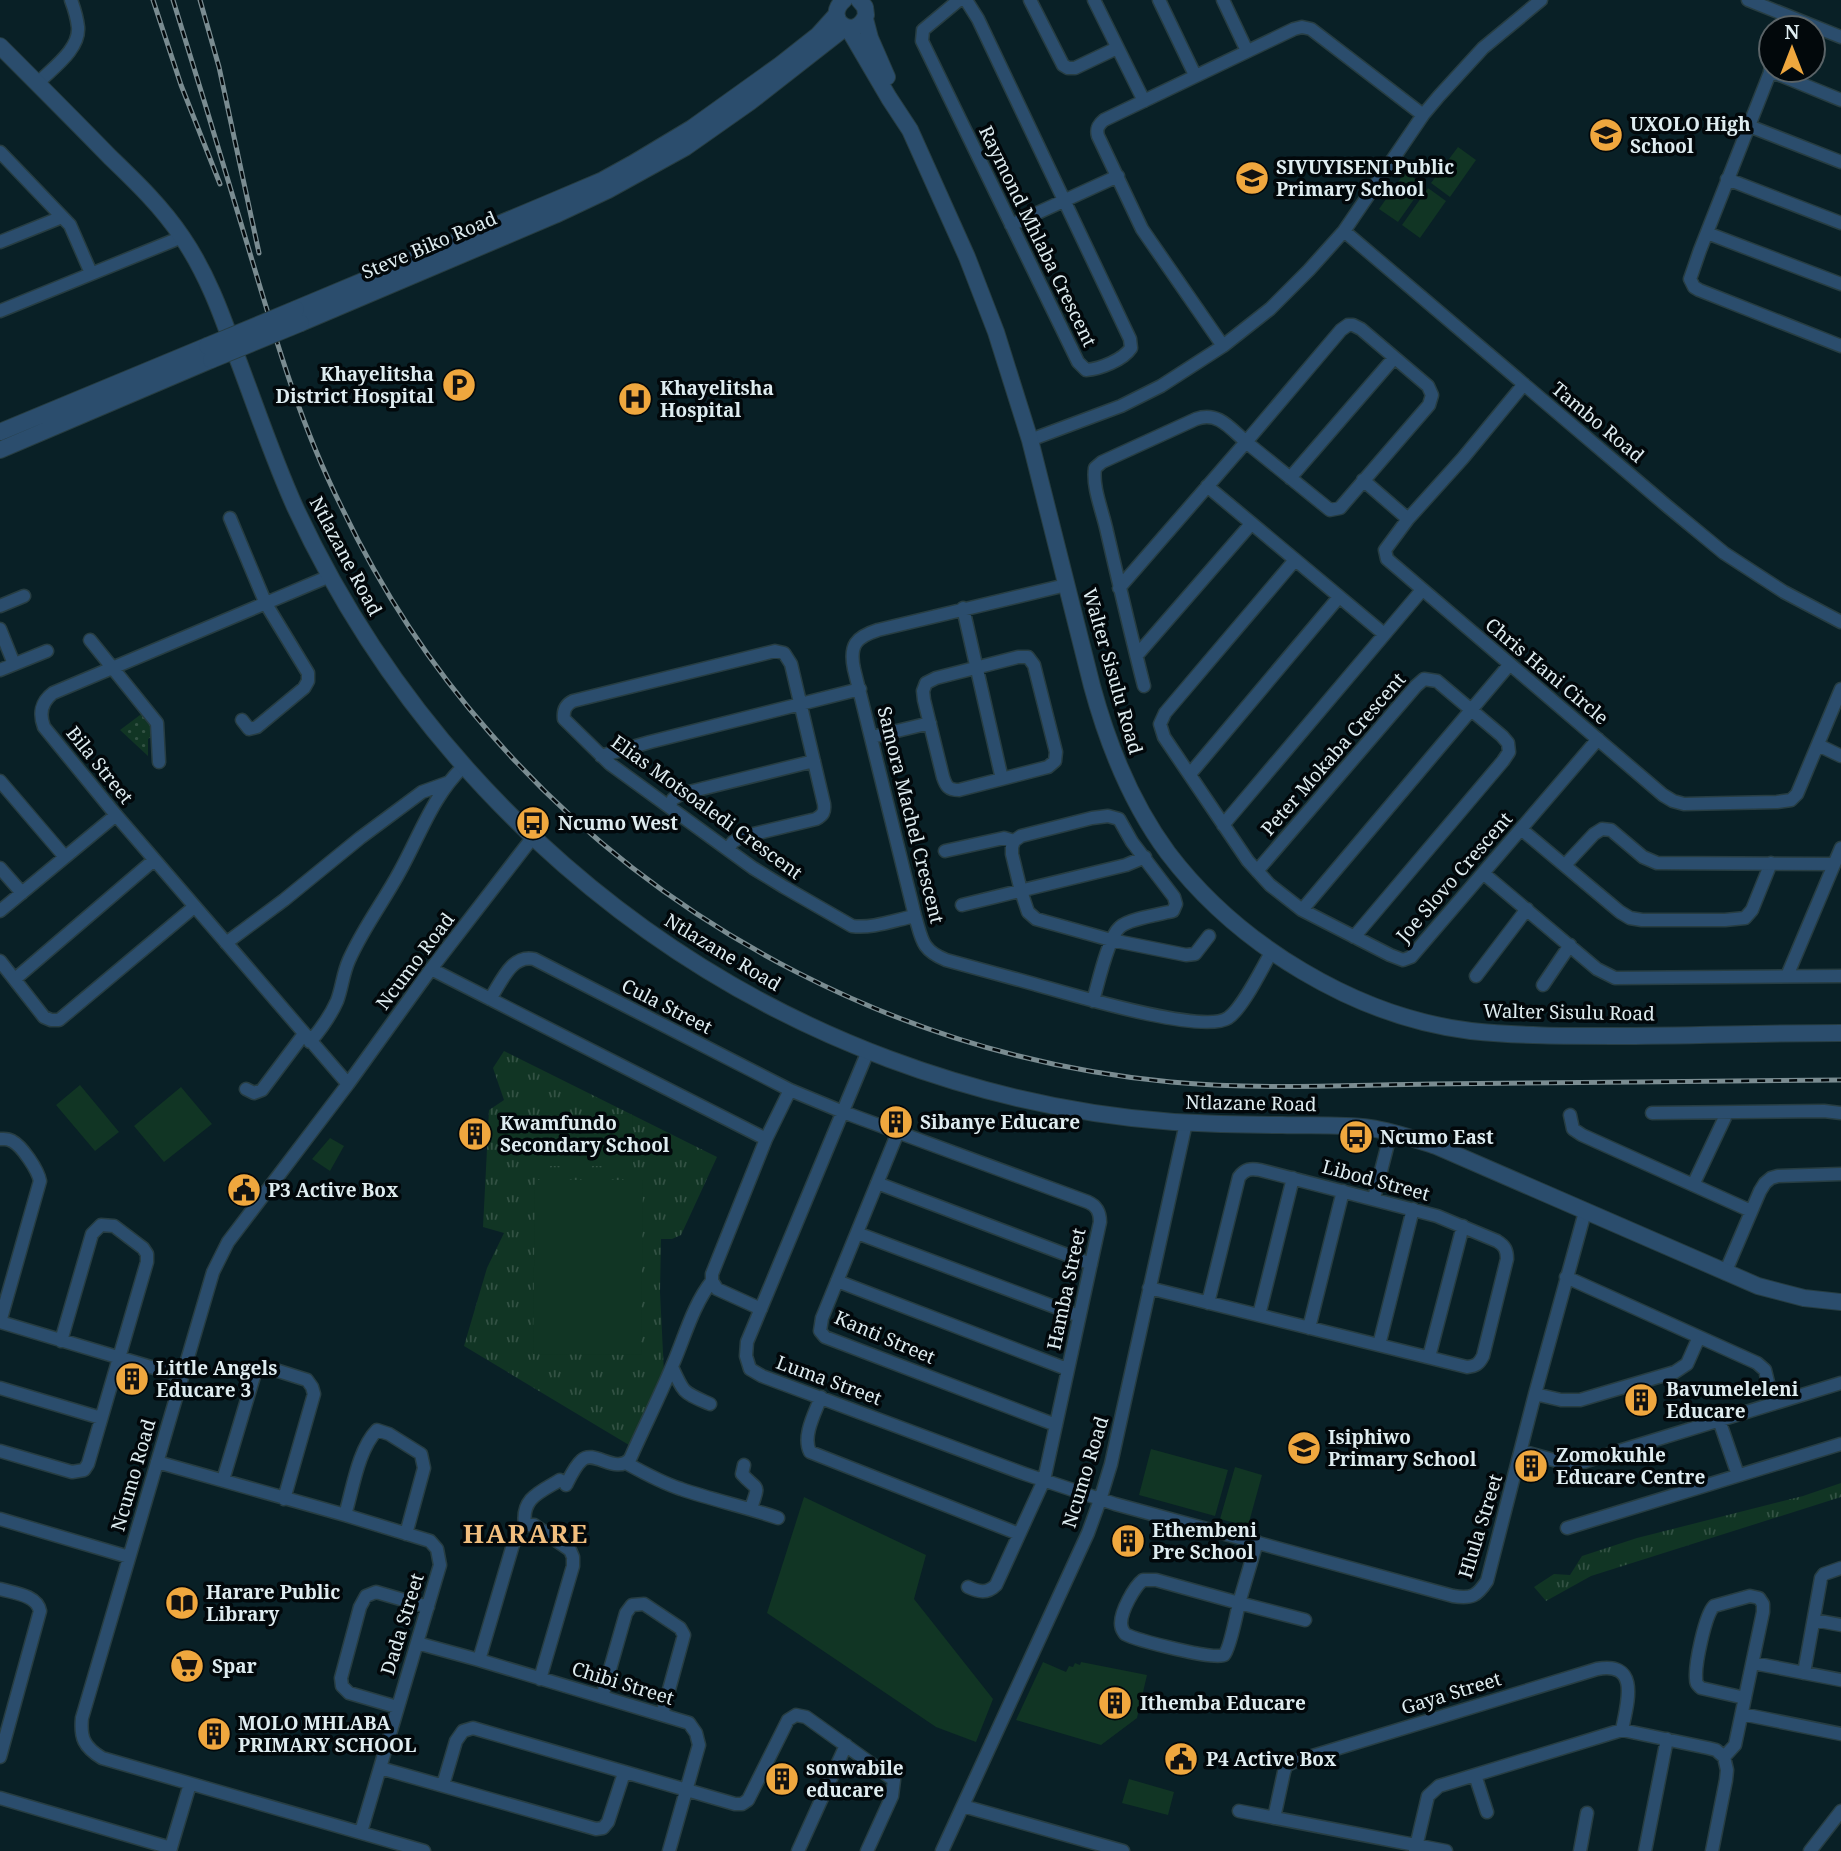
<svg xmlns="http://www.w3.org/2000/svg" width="1841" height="1851" font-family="'Noto Serif',serif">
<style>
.grass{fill:url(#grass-tufts)}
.park{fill:url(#park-dots)}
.garden{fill:#113524}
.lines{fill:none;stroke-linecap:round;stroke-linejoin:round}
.minor-casing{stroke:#273d42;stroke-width:15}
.tertiary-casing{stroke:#273d42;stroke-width:18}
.minor{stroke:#2b4d6d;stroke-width:12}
.tertiary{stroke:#2b4d6d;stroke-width:16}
.rail-casing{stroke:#7a8c91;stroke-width:5}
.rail{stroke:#02080b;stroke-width:2.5;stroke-dasharray:8;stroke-linecap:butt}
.tertiary-bridge-casing{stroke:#273d42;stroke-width:18;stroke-linecap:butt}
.tertiary-bridge{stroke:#2b4d6d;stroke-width:16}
.labels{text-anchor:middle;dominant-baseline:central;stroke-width:7;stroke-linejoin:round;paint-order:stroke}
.poi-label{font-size:19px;font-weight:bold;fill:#deecf0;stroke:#02080b;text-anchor:start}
.street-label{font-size:19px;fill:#deecf0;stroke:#02080b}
.district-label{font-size:26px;font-weight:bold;letter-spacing:2px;fill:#f1be7e;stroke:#02080b}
</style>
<defs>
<pattern id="grass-tufts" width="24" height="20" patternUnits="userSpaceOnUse" patternTransform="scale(1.75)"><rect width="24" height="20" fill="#113524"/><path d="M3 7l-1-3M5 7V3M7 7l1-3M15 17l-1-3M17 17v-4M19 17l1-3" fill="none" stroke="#335244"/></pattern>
<pattern id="park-dots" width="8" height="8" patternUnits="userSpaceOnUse" patternTransform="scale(1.75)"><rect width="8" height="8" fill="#113524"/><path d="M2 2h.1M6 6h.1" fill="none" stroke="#335244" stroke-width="1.8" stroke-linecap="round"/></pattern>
</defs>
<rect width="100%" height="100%" fill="#092026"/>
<!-- grass -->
<path class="grass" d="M504,1051L717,1157L681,1235L672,1239H661L660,1292L664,1373L629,1445L464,1346L487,1268L504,1233L483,1227L489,1110L504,1100L493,1068Z
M1841,1483V1497L1591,1576L1546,1601L1534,1587L1554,1574L1570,1575L1582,1556L1637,1538L1803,1496Z"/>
<!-- park -->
<path class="park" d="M144,712L156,726L155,734L148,739V756L120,730Z"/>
<!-- garden -->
<path class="garden" d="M1458,147L1476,160L1450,197L1431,183Z
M1405,172L1424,185L1398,222L1379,209Z
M1428,188L1446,201L1420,238L1402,225Z
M80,1085L119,1132L95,1151L56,1105Z
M181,1087L212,1124L164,1162L134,1126Z
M632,1114L633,1166H548V1115Z
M330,1138L344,1146L330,1171L312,1159Z
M535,1180H643L641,1355L533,1354Z
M1151,1449L1228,1470L1215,1516L1139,1495Z
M1235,1467L1262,1475L1248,1526L1220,1519Z
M804,1497L926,1555L914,1599L993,1699L976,1742L936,1727L767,1613Z
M1043,1662L1066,1672L1069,1666L1073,1667L1075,1663L1080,1665L1081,1662L1147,1675L1137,1718L1101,1745L1016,1720Z
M1129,1779L1174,1792L1168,1815L1122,1803Z"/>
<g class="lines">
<!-- minor casing -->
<g class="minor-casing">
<path id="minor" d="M959,0L923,30L922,41L1078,362L1086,370C1100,369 1123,360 1131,348L1130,339L978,19L966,0
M1030,0L1063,65L1068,68H1075L1117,48
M1094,0L1144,101
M1159,0L1195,75
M1223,0L1247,51
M1748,0L1841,37
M1771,70L1700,250L1690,279L1694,287L1699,290L1841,346
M1770,71L1841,100
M37,84C51,69 80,50 78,27C77,18 74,8 71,0
M1749,126L1841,162
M0,152L70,225L91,273
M1727,179L1841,223
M1011,225L1118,176
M1344,231L1667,506L1724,553L1784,592L1841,622
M1707,233L1841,284
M0,242L62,217
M0,311L182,237
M1348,325H1353L1361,329L1428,386L1432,395L1429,405L1340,508L1330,510L1246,442L1341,330Z
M1223,346L1142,229L1098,136C1096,129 1098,125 1104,120L1294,29L1302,27L1311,29L1423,115
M1524,384L1463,458L1408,519L1385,550L1387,559L1663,795L1673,801L1684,804L1777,802L1791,800L1797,794L1841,689
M1030,440L1121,406L1161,386L1223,346L1270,309L1309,270L1344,231L1423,115L1439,96L1483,48L1541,0
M1290,478L1394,358
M1363,480L1408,519
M1207,486L1384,634
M230,518L266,604L308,673V681L304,688L257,727L249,729L242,720
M1295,560L1165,713L1160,724L1164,737L1248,861L1270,885L1302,910L1390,955L1403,960L1411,957L1598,739
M330,576L53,693C41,702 39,714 44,727L116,815L348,1084
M1066,585L878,630C856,637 849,645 854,669L915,916C922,939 921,950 946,960C975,968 1005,976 1034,984C1067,993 1202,1035 1228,1018C1243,1008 1262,968 1272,951
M1119,588L1246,442C1230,428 1218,411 1196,419L1102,462L1095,468C1092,488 1103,512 1107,532C1119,584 1131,635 1144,686
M0,606L24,596
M963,608L1002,779
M0,629L14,664
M90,640L157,723L159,762
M1137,655L1251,524
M1018,657H1028L1034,665L1056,752L1055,761L1048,767L959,790C948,790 946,786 943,777L924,700L923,691L926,683L936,678Z
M0,670L47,651
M872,737L930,723
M1818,745L1841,756
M601,756L650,742L860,689
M1190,774L1339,597
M0,781L65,857
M669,807L673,799L681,794L814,761
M1223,825L1422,590
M1521,829L1620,912L1630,918L1642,920H1725L1745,918L1752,910L1771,863
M1014,841L1012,847V854L1021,891L1028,912L1036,919L1111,940L1186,955L1195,954L1209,936
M728,849L733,842L741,837L816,819C823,815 825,812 824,804L791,664L784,653L775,651L573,701C565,705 563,711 564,719L610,764L753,868L784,887L852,926C872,929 895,920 915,916
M945,851L1004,838L1014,841L1021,836L1092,818L1108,816L1119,819L1132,842L1174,897L1176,904L1173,911C1161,914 1128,919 1120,927C1108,937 1098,984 1093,1001
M1565,865L1594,834L1602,829L1611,830L1643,857L1657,863L1834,864
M0,868L22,893
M1257,871L1416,686L1424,679L1437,681L1502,736L1508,743L1509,752L1503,761L1354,937
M1483,873L1597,969L1615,978L1841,976
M962,905L1126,865L1145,857
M1302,910L1510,664
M0,911L116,815
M226,943L284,900L360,838L422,792L447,783
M0,961L44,1017L51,1020H59L194,907
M431,969L766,1139
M1476,976L1527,909
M1787,976L1841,848
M15,979L154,860
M1543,985L1570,945
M490,999C501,983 511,954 534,959L790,1090L843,1112L1088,1202C1097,1206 1100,1212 1100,1222L1044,1480L996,1585C987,1594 979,1592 968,1587
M310,1042C321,1029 330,1017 337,1001C342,988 343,973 349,960C363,928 384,901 400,871C420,835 433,795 464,766
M868,1051L747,1342L746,1356L750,1369L762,1376L1025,1474L1115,1504L1453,1596C1472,1599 1477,1596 1487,1581L1535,1394L1585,1212
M246,1089L254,1093L262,1090L304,1034
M1652,1113L1824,1111L1841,1113
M1570,1115L1573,1129L1582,1135L1751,1211
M898,1132L822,1318L820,1331L825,1337L1056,1425
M0,1139C5,1139 7,1138 12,1141C22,1146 38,1170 40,1181L0,1322
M877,1183L1091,1264
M1693,1185L1727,1113
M1374,1198L1391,1132
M857,1233L1079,1316
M1725,1273L1760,1191L1765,1183L1771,1178L1778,1176L1841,1174
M1566,1277L1757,1363L1765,1370L1773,1403
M837,1281L1067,1369
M1149,1288C1255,1314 1361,1341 1467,1367C1476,1366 1479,1364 1483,1356L1507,1259C1507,1250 1505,1246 1497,1241L1437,1216L1260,1170C1251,1168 1245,1169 1239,1177L1208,1303
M761,1309L717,1289L712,1281V1274L766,1139L790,1090
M1259,1315L1293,1178
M0,1322L181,1376
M1309,1328L1343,1191
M1379,1345L1413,1209
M1429,1357L1463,1226
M672,1367C684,1394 683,1392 710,1404
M0,1388L101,1418
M1535,1394L1561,1400H1580L1675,1372L1687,1364L1699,1337
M821,1397C815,1413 802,1436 810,1452L1019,1534
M1719,1420L1738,1475
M0,1451L72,1472L84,1470L88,1464L147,1262V1254L143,1248L114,1226L101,1225L92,1234L61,1341
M1521,1451L1557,1461L1583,1462L1841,1383
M157,1462L345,1515L430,1541L437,1549L440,1565L361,1832
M626,1463C644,1473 662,1483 681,1489C713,1500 746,1507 778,1518
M744,1465L742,1474C758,1492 760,1482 751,1508
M223,1480L255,1373L260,1369L269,1368L307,1380L312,1387L314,1394L284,1499
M566,1485C570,1477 575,1466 582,1460C594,1449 616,1475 630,1459C644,1427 660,1396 673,1364C685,1336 693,1305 712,1281
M345,1515C353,1488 358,1450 377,1430L389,1434L421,1454L424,1468L406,1534
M0,1519L129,1557
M525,1525C521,1498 540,1492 560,1480
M1567,1528L1841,1444
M1257,1542L1239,1603L1305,1620
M1143,1580H1156L1239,1603C1237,1612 1230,1649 1224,1655C1217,1661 1136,1640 1125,1634C1122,1629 1121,1629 1121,1623C1121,1611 1134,1587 1143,1580Z
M0,1589C14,1593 37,1595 40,1611L0,1757
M1814,1620L1841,1625
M417,1643L479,1660L689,1723L696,1733L699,1745L669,1851
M479,1660L517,1531L525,1525H534L570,1550L573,1557V1566L540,1679
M1753,1663L1841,1680
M1804,1673L1821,1578L1824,1574L1841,1568
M602,1697L626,1613L632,1605L644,1604L680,1628L684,1635L662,1715
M397,1707L349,1693L342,1686L341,1678L360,1607L366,1596L376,1592L428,1607
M1742,1714L1841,1734
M1724,1757L1735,1745L1763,1612V1604L1759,1598L1750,1596L1714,1606C1705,1615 1695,1664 1696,1678C1696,1684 1697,1684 1701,1688L1745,1698
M380,1768L596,1829L603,1828L608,1822L624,1773
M1475,1775L1487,1812
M443,1785L456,1741L463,1731L473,1728L735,1804H742L748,1800L788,1720L796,1715L806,1717L894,1780L892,1796L867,1851
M0,1798L171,1848
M963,1806L1123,1851
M1239,1811L1446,1851
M1274,1818L1284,1772L1286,1766L1293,1762L1597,1669C1641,1661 1627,1704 1622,1730
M170,1851L190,1784
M424,1851L102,1758C84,1747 80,1738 82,1718L213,1272L228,1242L348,1084L431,969L533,837
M798,1851L846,1745
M942,1851L1088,1533L1100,1500L1111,1464L1186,1123
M1415,1851L1428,1796L1439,1786L1622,1730L1708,1748L1716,1750L1724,1757L1727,1770L1726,1780L1712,1851
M1580,1851L1587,1813
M1645,1851L1667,1739
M1810,1851L1841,1811"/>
</g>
<!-- tertiary casing -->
<g class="tertiary-casing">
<path id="tertiary" d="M844,0C822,19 855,43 866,15L865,7L859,0
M865,19L870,38L887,77
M848,28L889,98L910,130L967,257L996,332L1030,440L1092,686C1108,745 1131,803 1168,853C1238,945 1356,1017 1471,1031C1518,1036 1566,1036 1614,1036C1689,1036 1765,1033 1841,1033
M0,46C37,83 74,120 110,157C136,182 162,207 182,237C206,272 221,312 235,352C255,404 272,456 295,507C412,760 627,961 889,1059C980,1093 1077,1115 1174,1122C1210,1124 1246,1125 1282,1125C1311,1126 1341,1124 1370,1128C1392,1131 1414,1139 1436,1146L1758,1286L1804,1298L1841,1302
M296,309L549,203L603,180L632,164L692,128L780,65L818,35L836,15
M301,323L555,215L608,190L686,147L750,102L846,27
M0,432L207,346
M0,450L211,360"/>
</g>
<!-- minor -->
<use href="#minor" class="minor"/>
<!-- tertiary -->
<use href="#tertiary" class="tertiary"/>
<!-- rail casing -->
<g class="rail-casing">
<path id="rail" d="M153,0L181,85L220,184
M173,0C199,83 224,167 249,250C275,337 300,424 341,506C380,588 430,665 490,733C661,930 911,1058 1171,1082C1258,1090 1345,1085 1432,1084C1568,1083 1705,1081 1841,1080
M200,0L219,67L259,253"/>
</g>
<!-- rail -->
<use href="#rail" class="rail"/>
<!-- tertiary-bridge casing -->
<g class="tertiary-bridge-casing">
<path id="tertiary-bridge" d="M207,346L296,309
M211,360L301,323"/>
</g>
<!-- tertiary-bridge -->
<use href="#tertiary-bridge" class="tertiary-bridge"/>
</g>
<!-- icons -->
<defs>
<g id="school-disc" transform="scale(1.75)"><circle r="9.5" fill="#efa73e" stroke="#02080b"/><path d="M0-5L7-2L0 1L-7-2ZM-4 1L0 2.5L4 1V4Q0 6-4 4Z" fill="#111"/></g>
<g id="parking-disc" transform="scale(1.75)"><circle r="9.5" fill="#efa73e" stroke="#02080b"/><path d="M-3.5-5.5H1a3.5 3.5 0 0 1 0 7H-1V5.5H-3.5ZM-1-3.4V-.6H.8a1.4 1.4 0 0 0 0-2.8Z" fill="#111"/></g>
<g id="hospital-disc" transform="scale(1.75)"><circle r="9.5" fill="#efa73e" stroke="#02080b"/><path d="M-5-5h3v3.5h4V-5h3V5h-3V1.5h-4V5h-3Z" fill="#111"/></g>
<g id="bus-disc" transform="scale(1.75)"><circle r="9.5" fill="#efa73e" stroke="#02080b"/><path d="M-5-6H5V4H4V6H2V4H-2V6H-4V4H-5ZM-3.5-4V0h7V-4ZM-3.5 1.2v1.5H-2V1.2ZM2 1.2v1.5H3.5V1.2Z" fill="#111"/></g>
<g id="building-disc" transform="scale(1.75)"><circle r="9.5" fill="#efa73e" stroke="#02080b"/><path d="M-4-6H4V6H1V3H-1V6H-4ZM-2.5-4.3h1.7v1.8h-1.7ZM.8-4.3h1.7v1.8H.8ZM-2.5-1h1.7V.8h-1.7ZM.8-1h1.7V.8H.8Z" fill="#111"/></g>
<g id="civic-disc" transform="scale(1.75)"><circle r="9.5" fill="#efa73e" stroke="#02080b"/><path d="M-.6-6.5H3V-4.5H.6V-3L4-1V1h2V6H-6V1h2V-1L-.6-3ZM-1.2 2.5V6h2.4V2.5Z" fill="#111"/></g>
<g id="library-disc" transform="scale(1.75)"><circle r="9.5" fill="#efa73e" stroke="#02080b"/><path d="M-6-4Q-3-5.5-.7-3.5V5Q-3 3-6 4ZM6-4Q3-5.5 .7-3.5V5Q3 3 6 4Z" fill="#111"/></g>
<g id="supermarket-disc" transform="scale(1.75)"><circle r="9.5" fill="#efa73e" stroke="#02080b"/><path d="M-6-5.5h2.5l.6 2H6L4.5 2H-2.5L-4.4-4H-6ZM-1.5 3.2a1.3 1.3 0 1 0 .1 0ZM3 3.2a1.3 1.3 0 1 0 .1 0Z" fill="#111"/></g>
</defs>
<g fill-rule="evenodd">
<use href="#school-disc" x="1606" y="135"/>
<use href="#school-disc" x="1252" y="178"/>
<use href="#parking-disc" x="459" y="385"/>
<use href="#hospital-disc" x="635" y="399"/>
<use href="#bus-disc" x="533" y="823"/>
<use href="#building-disc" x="896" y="1122"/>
<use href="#building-disc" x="475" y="1134"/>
<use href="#bus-disc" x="1356" y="1137"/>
<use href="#civic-disc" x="244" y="1190"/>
<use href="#building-disc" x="132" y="1379"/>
<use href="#building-disc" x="1641" y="1400"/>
<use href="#school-disc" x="1304" y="1448"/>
<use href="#building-disc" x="1531" y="1466"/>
<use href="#building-disc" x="1128" y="1541"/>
<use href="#library-disc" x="182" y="1603"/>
<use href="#supermarket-disc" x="187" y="1666"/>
<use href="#building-disc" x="1115" y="1703"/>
<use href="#building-disc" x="214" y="1734"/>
<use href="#civic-disc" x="1181" y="1759"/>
<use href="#building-disc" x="782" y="1779"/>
</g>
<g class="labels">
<!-- poi labels -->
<g class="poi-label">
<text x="1630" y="124">UXOLO High<tspan x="1630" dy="22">School</tspan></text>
<text x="1276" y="167">SIVUYISENI Public<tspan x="1276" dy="22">Primary School</tspan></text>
<text x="434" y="374" text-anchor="end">Khayelitsha<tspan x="434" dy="22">District Hospital</tspan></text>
<text x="660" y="388">Khayelitsha<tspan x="660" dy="22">Hospital</tspan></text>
<text x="558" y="823">Ncumo West</text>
<text x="920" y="1122">Sibanye Educare</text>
<text x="500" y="1123">Kwamfundo<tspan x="500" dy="22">Secondary School</tspan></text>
<text x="1380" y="1137">Ncumo East</text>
<text x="268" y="1190">P3 Active Box</text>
<text x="156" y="1368">Little Angels<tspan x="156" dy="22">Educare 3</tspan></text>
<text x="1666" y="1389">Bavumeleleni<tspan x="1666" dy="22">Educare</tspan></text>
<text x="1328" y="1437">Isiphiwo<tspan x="1328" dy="22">Primary School</tspan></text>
<text x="1556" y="1455">Zomokuhle<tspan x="1556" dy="22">Educare Centre</tspan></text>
<text x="1152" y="1530">Ethembeni<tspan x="1152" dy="22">Pre School</tspan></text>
<text x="206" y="1592">Harare Public<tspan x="206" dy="22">Library</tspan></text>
<text x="212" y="1666">Spar</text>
<text x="1140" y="1703">Ithemba Educare</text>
<text x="238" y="1723">MOLO MHLABA<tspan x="238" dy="22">PRIMARY SCHOOL</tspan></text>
<text x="1206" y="1759">P4 Active Box</text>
<text x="806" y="1768">sonwabile<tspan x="806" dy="22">educare</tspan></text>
</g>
<!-- street labels -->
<g class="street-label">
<text transform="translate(1038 236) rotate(64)">Raymond Mhlaba Crescent</text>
<text transform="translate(429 245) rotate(-23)">Steve Biko Road</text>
<text transform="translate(1598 422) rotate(40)">Tambo Road</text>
<text transform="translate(346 556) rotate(62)">Ntlazane Road</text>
<text transform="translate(1113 671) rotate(74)">Walter Sisulu Road</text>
<text transform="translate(1547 671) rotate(40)">Chris Hani Circle</text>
<text transform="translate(1333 754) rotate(-49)">Peter Mokaba Crescent</text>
<text transform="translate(100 765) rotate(51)">Bila Street</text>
<text transform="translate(707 807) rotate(36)">Elias Motsoaledi Crescent</text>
<text transform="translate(911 815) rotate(76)">Samora Machel Crescent</text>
<text transform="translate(1454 877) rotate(-49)">Joe Slovo Crescent</text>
<text transform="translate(723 952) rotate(31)">Ntlazane Road</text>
<text transform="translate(415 961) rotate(-53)">Ncumo Road</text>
<text transform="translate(667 1006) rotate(27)">Cula Street</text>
<text transform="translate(1569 1012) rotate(1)">Walter Sisulu Road</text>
<text transform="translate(1251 1103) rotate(1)">Ntlazane Road</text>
<text transform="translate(1376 1180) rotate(15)">Libod Street</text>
<text transform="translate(1066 1289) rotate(-78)">Hamba Street</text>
<text transform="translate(885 1337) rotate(23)">Kanti Street</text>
<text transform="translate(829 1380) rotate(20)">Luma Street</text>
<text transform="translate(1085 1472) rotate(-73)">Ncumo Road</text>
<text transform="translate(133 1475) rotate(-74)">Ncumo Road</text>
<text transform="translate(1480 1526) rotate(-73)">Hlula Street</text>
<text transform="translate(402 1624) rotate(-73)">Dada Street</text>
<text transform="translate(623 1683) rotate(17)">Chibi Street</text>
<text transform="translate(1451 1693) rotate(-17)">Gaya Street</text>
</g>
<!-- district labels -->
<g class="district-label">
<text x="526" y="1533">HARARE</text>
</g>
</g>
<!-- north arrow -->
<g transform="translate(1792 49)"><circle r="33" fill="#02080b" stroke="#5a6367" stroke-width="2"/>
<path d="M0-5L12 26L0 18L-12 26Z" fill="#efa73e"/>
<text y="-10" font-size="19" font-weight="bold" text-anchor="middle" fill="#deecf0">N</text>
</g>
</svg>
